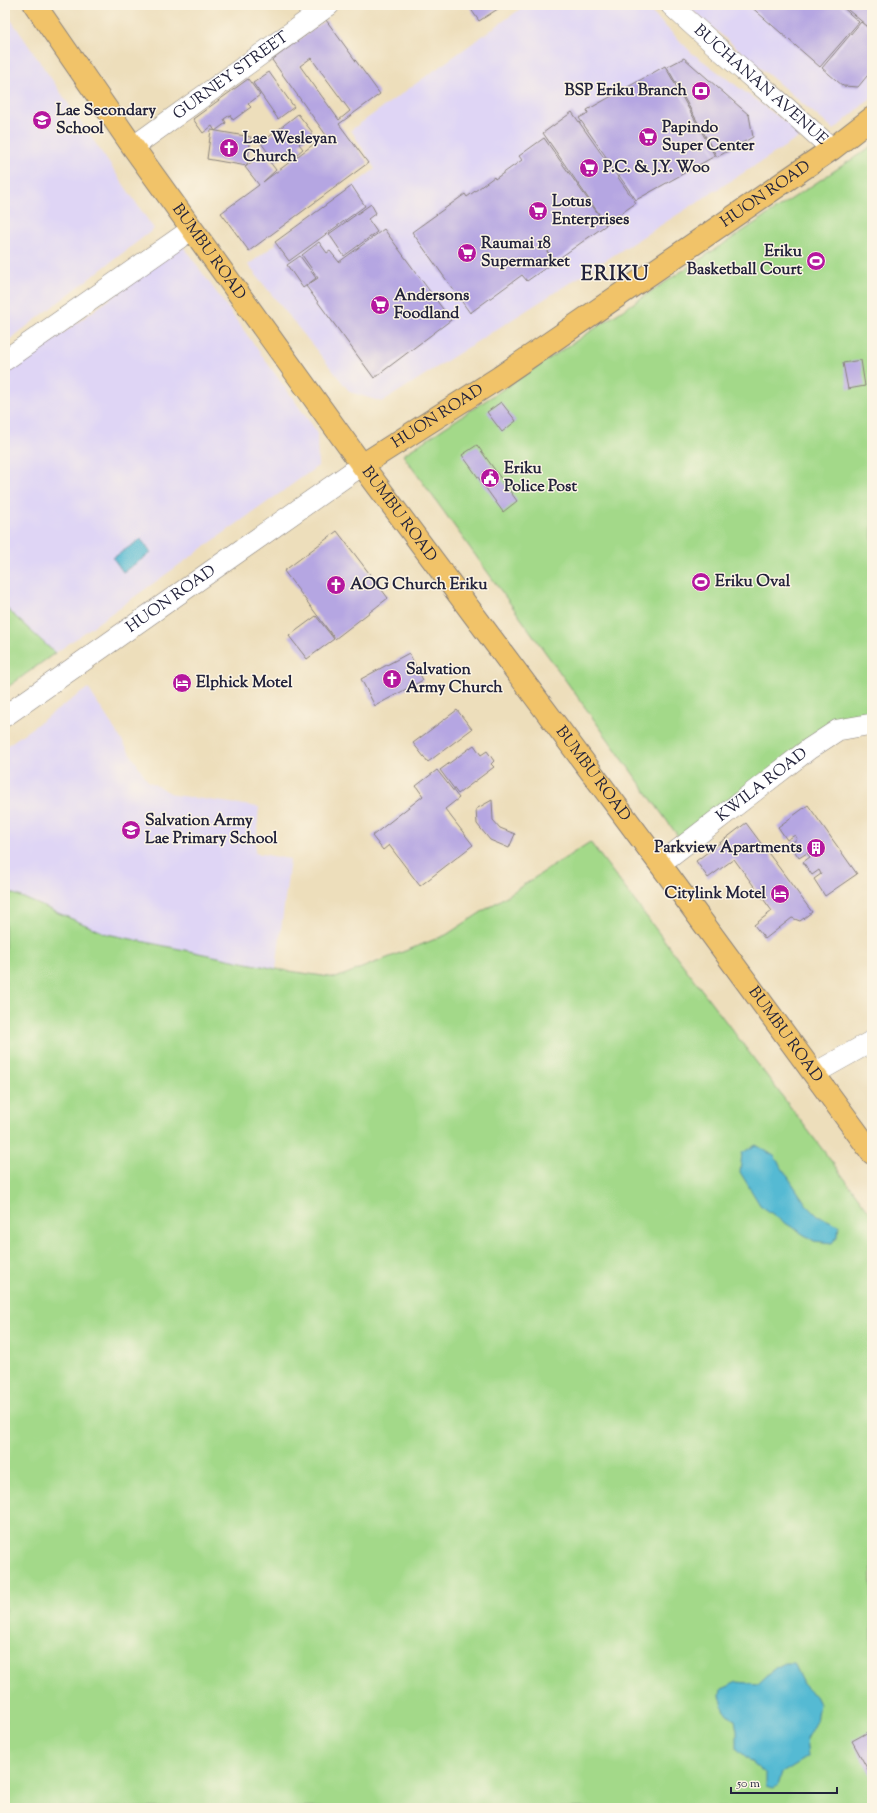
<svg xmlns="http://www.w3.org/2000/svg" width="877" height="1813" font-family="'Sorts Mill Goudy',serif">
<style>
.built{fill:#dfd5f5}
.green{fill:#a3d989;stroke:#627e62}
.water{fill:#55bad3;stroke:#3c6e87}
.building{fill:#b5a6e2;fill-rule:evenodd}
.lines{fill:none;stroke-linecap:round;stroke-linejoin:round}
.minor-casing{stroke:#88807b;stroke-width:22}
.major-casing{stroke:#88807b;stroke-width:24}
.minor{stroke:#fff;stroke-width:21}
.major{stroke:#f1c369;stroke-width:22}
.labels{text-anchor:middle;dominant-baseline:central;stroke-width:3;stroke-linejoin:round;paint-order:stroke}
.street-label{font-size:16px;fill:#22223b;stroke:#fcf5e5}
.poi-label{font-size:16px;font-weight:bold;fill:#22223b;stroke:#fcf5e5;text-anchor:start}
.district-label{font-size:20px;font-weight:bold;letter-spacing:1px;fill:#22223b;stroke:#fcf5e5}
</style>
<rect width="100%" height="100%" fill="#fcf5e5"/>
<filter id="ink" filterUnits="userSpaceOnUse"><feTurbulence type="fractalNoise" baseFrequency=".025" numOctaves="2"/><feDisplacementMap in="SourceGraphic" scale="8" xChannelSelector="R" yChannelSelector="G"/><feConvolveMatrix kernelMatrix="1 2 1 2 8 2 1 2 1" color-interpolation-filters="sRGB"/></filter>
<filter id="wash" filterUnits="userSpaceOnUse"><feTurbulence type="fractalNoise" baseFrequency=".012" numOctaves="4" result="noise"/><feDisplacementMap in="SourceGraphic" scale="16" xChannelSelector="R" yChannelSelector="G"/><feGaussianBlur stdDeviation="0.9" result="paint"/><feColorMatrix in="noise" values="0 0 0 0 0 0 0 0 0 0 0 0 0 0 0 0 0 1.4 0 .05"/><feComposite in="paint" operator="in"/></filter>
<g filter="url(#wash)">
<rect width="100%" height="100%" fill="#eddebb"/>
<!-- built -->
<path class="built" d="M526,5H644L692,53L803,135L382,402L350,392L248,265L375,169L351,130Z
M686,5H872V97L834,130Z
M5,11L154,229L5,343Z
M183,246L317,432L318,466L5,689V375Z
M88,688L148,781L174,795L259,807L255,853L290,859L276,969L107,934L5,890V747Z"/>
<!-- green -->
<path class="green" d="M872,146V714L683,843L403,455Z
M5,607L55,653L5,689Z
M590,842L872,1215V1808H5V890L107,934L276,969L336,978L446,935Z"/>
<!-- water -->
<path class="water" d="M141,539L151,553L123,572L113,558Z
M756,1145L774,1156L806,1204L818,1216L839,1225L838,1236L832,1243L814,1241L782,1221L760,1205L740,1172L742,1153Z
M785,1663H793L803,1684L815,1696L819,1704L816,1721L806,1739L808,1757L782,1773L778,1786L772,1788L766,1786V1774L737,1749V1731L735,1720L724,1710L720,1696L721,1689L737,1682L758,1684L775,1668Z"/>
<g id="blocks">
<!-- building -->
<path class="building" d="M468,5H504L479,21Z
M749,5H840L859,22L820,67Z
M842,5H872V30Z
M326,20L380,94L339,124L368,163L249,251L221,213L259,185L245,167L263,153L276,170L263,182L326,135L272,60ZM311,58L350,111L339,120L300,66Z
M861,22L872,31V70L858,87L843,86L822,68Z
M684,58L749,115L753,137L717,157L667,67Z
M665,66L715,156L636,200L579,118L588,113L587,110Z
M269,72L294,107L278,119L253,83Z
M248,79L260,95L248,104L251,107L233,120L230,115L224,119L226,123L215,131L212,126L203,133L193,119Z
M572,112L636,203L606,224L543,133Z
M298,114L313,133L299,144L303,149L296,155L291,149L275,162L261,143Z
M211,130L251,137L247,166L207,159Z
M544,138L606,225L554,262L547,251L554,262L527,281L522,275L470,313L412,232L465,194L467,197L494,177L495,179L522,160L519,156Z
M352,186L365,206L289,261L275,242Z
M371,204L376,213L368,219L377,232L344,256L329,234Z
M384,229L451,320L374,378L306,286L318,278L302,255L319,242L327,253L330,251L339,262Z
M300,256L316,278L303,288L287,265Z
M861,360L865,386L848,389L843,363Z
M501,402L516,421L502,432L487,412Z
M477,445L517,501L503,512L462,455Z
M337,531L388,598L335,639L284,571Z
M316,616L334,639L307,659L289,636Z
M409,653L423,680L375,706L361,679Z
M457,710L472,729L428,762L413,743Z
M474,745L481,755L487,751L494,761L491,764L494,767L458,794L440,770Z
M437,770L459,798L445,809L473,845L420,886L389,845L383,850L372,836L423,796L416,786Z
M492,800L493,820L500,828L515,834L509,848L490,840L477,824L476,809Z
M808,805L857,874L825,896L814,879L821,874L819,870L812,875L803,862L810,857L807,853L799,858L790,844L797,839L795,835L787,840L778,827Z
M746,823L812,912L800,921L792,918L765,939L754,925L772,911L734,859L708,878L696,861Z
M872,1730V1777L852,1741Z"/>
</g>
</g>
<g filter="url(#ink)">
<use href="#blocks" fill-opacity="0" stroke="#88807b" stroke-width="1"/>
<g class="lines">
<!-- minor casing -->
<g class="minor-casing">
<g id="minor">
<path id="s1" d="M671,5C723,54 779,100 832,149"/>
<path id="s2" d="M133,147L329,5"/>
<path d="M5,360L192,229"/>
<path id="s3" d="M5,716L362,465"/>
<path id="s4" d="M660,864L809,749L838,730L872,724"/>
<path d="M815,1073L872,1041"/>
</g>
</g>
<!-- major casing -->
<g class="major-casing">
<g id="major">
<path id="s5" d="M35,5L133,147L362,465L660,864L872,1153"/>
<path id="s6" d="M362,465L500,377L832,149L872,118"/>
</g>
</g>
<!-- minor -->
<use href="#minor" class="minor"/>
<!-- major -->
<use href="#major" class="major"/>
</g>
</g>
<!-- icons -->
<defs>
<g id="bank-disc" transform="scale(1)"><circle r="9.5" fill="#b5179e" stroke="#fcf5e5"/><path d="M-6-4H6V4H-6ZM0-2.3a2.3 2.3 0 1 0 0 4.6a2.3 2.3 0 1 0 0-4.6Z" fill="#fff"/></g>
<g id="school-disc" transform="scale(1)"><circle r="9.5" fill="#b5179e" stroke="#fcf5e5"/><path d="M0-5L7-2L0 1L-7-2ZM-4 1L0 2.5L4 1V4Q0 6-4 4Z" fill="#fff"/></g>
<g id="supermarket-disc" transform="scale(1)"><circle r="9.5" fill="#b5179e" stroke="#fcf5e5"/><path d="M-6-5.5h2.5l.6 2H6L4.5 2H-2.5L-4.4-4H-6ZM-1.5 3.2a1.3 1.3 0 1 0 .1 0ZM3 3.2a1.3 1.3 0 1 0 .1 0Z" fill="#fff"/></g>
<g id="church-disc" transform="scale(1)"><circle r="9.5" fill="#b5179e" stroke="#fcf5e5"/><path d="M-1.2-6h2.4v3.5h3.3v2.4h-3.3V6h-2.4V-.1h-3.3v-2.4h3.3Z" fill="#fff"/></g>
<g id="stadium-disc" transform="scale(1)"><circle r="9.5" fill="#b5179e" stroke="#fcf5e5"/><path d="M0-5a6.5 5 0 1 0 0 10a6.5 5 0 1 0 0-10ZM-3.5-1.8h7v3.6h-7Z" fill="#fff"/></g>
<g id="civic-disc" transform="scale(1)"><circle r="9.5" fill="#b5179e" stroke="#fcf5e5"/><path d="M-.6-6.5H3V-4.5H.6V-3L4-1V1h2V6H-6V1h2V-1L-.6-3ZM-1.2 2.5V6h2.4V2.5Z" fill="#fff"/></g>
<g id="hotel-disc" transform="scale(1)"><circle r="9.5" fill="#b5179e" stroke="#fcf5e5"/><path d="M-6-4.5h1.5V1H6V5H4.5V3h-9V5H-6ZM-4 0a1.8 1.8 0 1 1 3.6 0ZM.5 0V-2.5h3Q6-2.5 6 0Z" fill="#fff"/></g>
<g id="building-disc" transform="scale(1)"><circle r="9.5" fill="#b5179e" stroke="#fcf5e5"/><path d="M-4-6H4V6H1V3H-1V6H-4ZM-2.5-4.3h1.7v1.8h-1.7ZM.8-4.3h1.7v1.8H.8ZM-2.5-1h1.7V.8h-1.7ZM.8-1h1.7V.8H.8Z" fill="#fff"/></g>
</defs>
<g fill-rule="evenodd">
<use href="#bank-disc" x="701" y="91"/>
<use href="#school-disc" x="42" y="120"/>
<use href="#supermarket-disc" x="648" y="137"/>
<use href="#church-disc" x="229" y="148"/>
<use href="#supermarket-disc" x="589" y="168"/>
<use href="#supermarket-disc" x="538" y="211"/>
<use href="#supermarket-disc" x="467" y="253"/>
<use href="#stadium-disc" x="816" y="261"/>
<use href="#supermarket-disc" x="380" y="305"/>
<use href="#civic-disc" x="490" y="478"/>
<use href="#stadium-disc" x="701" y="582"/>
<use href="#church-disc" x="336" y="585"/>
<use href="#church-disc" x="392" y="679"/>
<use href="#hotel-disc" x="182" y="683"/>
<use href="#school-disc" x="131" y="830"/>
<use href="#building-disc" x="816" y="848"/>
<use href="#hotel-disc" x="780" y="894"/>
</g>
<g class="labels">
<!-- street labels -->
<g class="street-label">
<text stroke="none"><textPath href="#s2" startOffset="121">GURNEY STREET</textPath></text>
<text stroke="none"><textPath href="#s1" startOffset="120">BUCHANAN AVENUE</textPath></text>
<text stroke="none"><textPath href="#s6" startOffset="486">HUON ROAD</textPath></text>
<text stroke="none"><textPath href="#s5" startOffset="302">BUMBU ROAD</textPath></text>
<text stroke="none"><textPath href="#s6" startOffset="90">HUON ROAD</textPath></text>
<text stroke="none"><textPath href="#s5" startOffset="626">BUMBU ROAD</textPath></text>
<text stroke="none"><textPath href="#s3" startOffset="203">HUON ROAD</textPath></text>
<text stroke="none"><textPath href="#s5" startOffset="950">BUMBU ROAD</textPath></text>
<text stroke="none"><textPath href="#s4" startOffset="129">KWILA ROAD</textPath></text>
<text stroke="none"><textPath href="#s5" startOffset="1274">BUMBU ROAD</textPath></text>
</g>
<!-- poi labels -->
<g class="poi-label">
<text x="687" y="91" text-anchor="end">BSP Eriku Branch</text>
<text x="56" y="111">Lae Secondary<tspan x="56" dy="18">School</tspan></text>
<text x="662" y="128">Papindo<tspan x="662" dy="18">Super Center</tspan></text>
<text x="243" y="139">Lae Wesleyan<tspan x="243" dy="18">Church</tspan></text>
<text x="603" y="168">P.C. &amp; J.Y. Woo</text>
<text x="552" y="202">Lotus<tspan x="552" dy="18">Enterprises</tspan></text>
<text x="481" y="244">Raumai 18<tspan x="481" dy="18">Supermarket</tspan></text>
<text x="802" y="252" text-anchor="end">Eriku<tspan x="802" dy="18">Basketball Court</tspan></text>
<text x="394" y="296">Andersons<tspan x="394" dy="18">Foodland</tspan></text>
<text x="504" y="469">Eriku<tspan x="504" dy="18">Police Post</tspan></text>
<text x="715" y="582">Eriku Oval</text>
<text x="350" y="585">AOG Church Eriku</text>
<text x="406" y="670">Salvation<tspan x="406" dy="18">Army Church</tspan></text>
<text x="196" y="683">Elphick Motel</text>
<text x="145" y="821">Salvation Army<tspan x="145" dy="18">Lae Primary School</tspan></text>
<text x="802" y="848" text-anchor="end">Parkview Apartments</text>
<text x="766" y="894" text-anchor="end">Citylink Motel</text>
</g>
<!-- district labels -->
<g class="district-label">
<text x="615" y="275">ERIKU</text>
</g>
</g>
<!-- margin -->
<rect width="877" height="1813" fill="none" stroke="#fcf5e5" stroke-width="20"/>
<!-- scale -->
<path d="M731 1787v6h106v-6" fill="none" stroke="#22223b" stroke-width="2"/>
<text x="737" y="1787" font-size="12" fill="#22223b" stroke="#fcf5e5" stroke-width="3" paint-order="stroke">50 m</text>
</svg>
